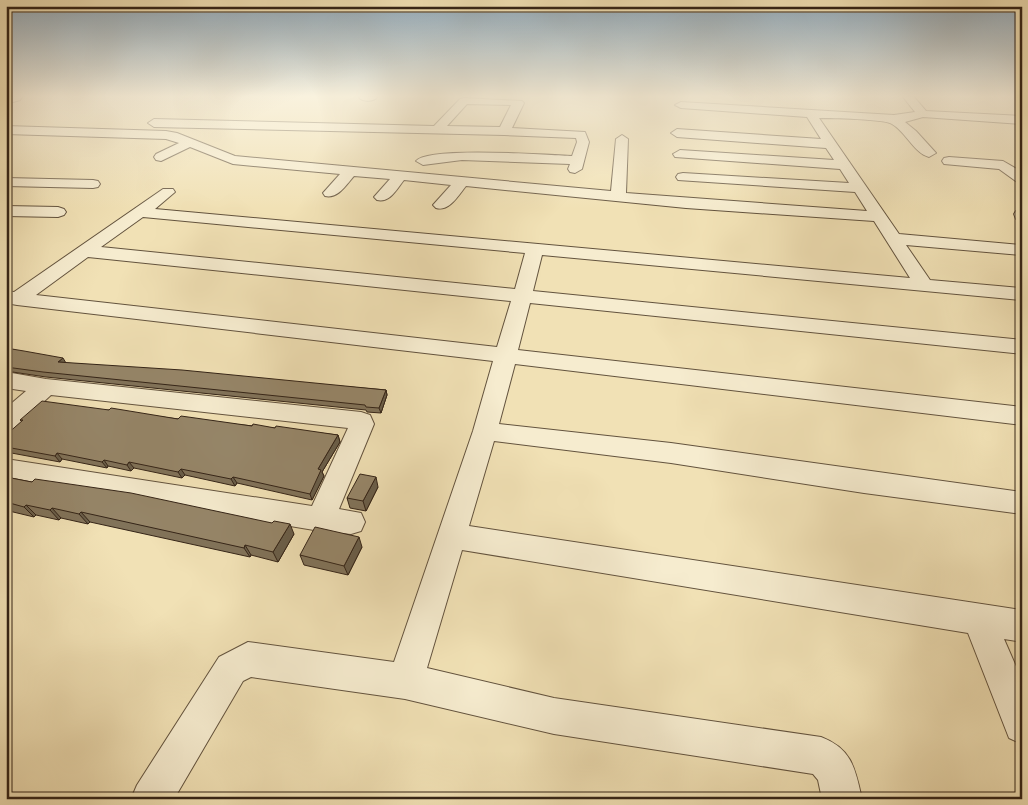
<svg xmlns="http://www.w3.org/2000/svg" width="1028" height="805" font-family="'Libre Bodoni',serif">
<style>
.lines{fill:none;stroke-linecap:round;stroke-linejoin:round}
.minor-casing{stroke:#63533e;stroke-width:2}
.major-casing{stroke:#342417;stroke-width:2}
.minor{fill:#f6eccf;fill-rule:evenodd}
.major{fill:#f1e1b5;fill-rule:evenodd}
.wall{fill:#81735a;stroke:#342417}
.shaded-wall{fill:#695e4a;stroke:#342417}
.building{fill:#968669;stroke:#342417}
</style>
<rect width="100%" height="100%" fill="#f1e1b5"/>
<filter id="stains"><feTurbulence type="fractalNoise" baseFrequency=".004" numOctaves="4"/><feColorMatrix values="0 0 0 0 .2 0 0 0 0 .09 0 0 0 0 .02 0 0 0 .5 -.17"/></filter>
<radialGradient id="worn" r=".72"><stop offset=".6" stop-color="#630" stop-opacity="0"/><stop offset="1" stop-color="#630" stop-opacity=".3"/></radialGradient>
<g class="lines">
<!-- minor casing -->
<g class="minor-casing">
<path id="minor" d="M359,97H377C374,102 361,102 359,97Z
M903,97H914L926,111L1022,116V124L923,117L905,122L916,131L936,153L929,157C914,153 906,132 892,124C884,119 832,118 819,118L899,234L1022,245V255L906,245L930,280L1022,288V300L542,255L533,291L1022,340V354L530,303L518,350L1022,407V425L515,364L499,424L671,443L1022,492V514L864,493L671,463L494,441L469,526L1022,610V642L1004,639L1022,680V744L1009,738L968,633L462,550L427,668L554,698L821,737C852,749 855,768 862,799H822L818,780L813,774L554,734L405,699L251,677L243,681L174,799H131L137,785L219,657L248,642L394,662L473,431L493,361L17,305L6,303V291L14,292L163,189H173L175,192L155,209L910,278L874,221L686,208L466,186C458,196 449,212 436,208L433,205L451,185L404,180C396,190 390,203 377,200L374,197L390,179L354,176C346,185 338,199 325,196L323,193L340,174L233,164L190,147L161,161L156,160L154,157L156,154L179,143L166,139L6,134V126L166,131L177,133L235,156L611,191L616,139L622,135L628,139L626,193L867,211L855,192L678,180L676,177L678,174L683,173L849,183L840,169L675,157L673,154L680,150L834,160L826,148L677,137L671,133L677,129L821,139L807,117L681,108L675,105L681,102L894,115L915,112ZM143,217L525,253L515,289L101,247ZM88,257L511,301L497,347L36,295Z
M464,98L522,101L524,103L512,128L585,132L589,142L582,169L575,173L570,172L568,169L570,164L462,160L423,165L416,161C428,146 549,155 572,156L577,142L576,138L504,135L154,127L148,123L154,119L434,126L460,99ZM467,104L511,105L500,127L447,126Z
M949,157L1003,161L1022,172V183L1017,182L999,169L944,164L942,161L944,158Z
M6,178L93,180L98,181L100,184L98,187L93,188L6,186Z
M6,206L58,207L64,209L66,212L64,215L58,217L6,216Z
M1022,209V221L1016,219L1014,214L1016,211Z
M6,372L46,379L361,412L370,415L374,424L339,509L361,513L365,522L361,531L351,534L320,531L6,479V459L312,506L348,428L51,395L15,428L6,431V408L26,391L6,388Z"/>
</g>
<!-- major casing -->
<g class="major-casing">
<path id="major" d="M6,97H22L20,100L6,104Z"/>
</g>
<!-- minor -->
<use href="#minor" class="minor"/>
<!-- major -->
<use href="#major" class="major"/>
</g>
<!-- wall -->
<path class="wall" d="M6,348L66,363L386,390L387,395L381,413L367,412L366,410L46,377L6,371Z
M109,410L178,419L275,428L338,435L340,442L322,472L324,476L312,500L237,483L235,486L185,475L182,478L134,468L131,471L108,466L107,468L62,459L60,462L6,452V435L22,422L20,420Z
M6,477L294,534L278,562L251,555L250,557L90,522L88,524L61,518L59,520L36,515L34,517L9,511L6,513Z
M378,487L366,511L350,508L347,498Z
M362,547L348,575L304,565L300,555Z"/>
<!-- shaded-wall -->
<path class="shaded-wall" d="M63,358L66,363L58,362Z
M386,390L387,395L381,413L379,408Z
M338,435L340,442L322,472L324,476L312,500L310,494L318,469Z
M57,453L62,459L60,462L55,456Z
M104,460L108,466L107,468L102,462Z
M129,462L134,468L131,471L127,465Z
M181,469L185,475L182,478L178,472Z
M233,477L237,483L235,486L231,479Z
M376,477L378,487L366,511L363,501Z
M26,505L36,515L34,517L24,507Z
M6,508L9,511L6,513Z
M52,508L61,518L59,520L50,510Z
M81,512L90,522L88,524L79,514Z
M290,524L294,534L278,562L273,552Z
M359,537L362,547L348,575L344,566Z
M245,545L251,555L250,557L244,548Z"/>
<!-- building -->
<path class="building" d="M6,348L24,351L63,358L58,362L182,370L386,390L379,408L366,407L365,405L43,372L6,367Z
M42,401L109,410L111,408L178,419L181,416L252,426L253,424L275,428L276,426L338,435L318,469L321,470L310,494L233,477L231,479L181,469L178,472L129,462L127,465L104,460L102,462L57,453L55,456L6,447V435L23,420H20Z
M360,474L376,477L363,501L347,498Z
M6,477L32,482L35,479L131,493L272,523L274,521L290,524L273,552L245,545L244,548L81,512L79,514L52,508L50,510L26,505L24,507L6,502Z
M315,527L359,537L344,566L300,555Z"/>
<!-- sky -->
<linearGradient id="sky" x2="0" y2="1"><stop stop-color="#92acbe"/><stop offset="0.46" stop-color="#f9f2de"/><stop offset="1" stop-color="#f9f2de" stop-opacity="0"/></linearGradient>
<rect width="1028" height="209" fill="url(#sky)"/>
<!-- margin -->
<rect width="1028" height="805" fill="none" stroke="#f1e1b5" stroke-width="25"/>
<rect x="8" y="8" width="1013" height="790" fill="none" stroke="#342417" stroke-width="2.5"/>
<rect x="12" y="12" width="1003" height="780" fill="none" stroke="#342417"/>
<rect width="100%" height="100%" filter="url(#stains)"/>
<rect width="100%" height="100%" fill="url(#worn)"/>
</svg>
